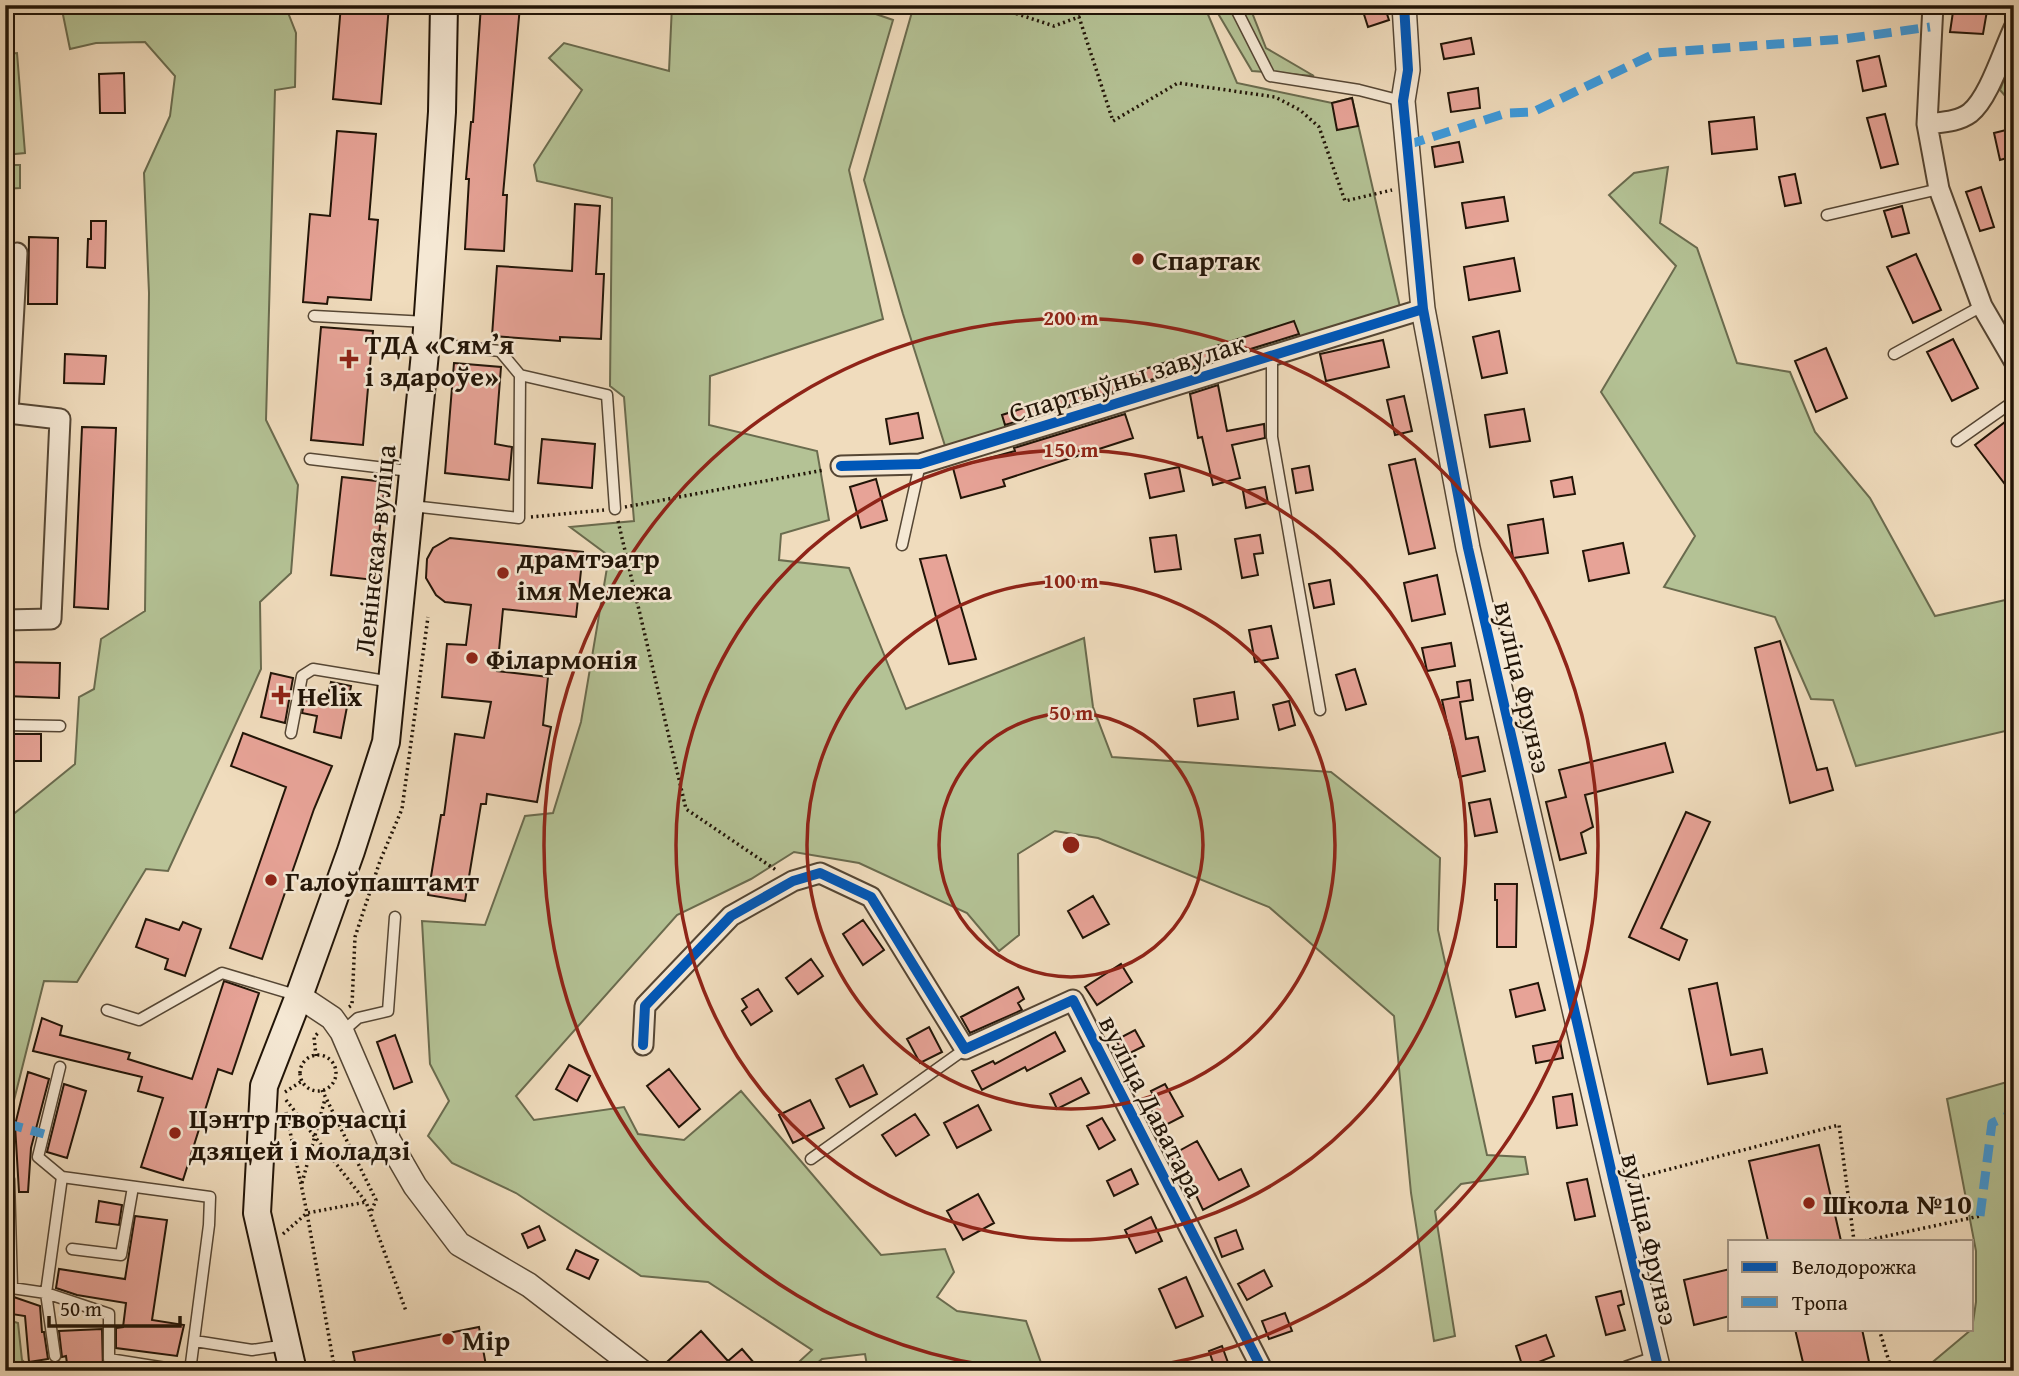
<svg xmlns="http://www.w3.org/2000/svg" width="2019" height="1376" font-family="'Gentium Book Plus',serif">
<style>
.green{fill:#b4c295;stroke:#6a6b4e;stroke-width:2}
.building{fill:#e7a397;stroke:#211407;stroke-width:2}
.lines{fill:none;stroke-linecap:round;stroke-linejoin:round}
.service-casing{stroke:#554634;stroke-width:13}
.minor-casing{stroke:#554634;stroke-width:23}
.tertiary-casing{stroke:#554634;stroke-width:26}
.secondary-casing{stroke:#211407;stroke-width:30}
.path{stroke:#211407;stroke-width:3.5;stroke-dasharray:2 3.5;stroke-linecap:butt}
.service{stroke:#f5e8d4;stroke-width:10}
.minor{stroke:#f5e8d4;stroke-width:19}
.tertiary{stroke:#f5e8d4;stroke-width:23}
.secondary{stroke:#f5e8d4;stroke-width:26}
.quiet{stroke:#3c9add;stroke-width:9;stroke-dasharray:18 9;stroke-linecap:butt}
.cycleway-casing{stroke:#f5e8d4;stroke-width:15}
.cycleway{stroke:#0057b8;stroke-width:10}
.ring{fill:none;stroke:#8f2418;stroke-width:3.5}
.poi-dot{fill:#8f2418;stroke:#f5e8d4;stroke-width:2.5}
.labels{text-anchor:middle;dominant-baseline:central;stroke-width:5;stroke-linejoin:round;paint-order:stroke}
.poi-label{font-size:28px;font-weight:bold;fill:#211407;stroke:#f5e8d4;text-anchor:start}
.street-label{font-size:28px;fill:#211407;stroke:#f5e8d4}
.centre{fill:#8f2418;stroke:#f5e8d4;stroke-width:3.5}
.ring-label{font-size:21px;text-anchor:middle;font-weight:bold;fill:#8f2418;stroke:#f5e8d4;stroke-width:5;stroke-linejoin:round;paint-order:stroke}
</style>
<rect width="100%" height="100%" fill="#f0dcbd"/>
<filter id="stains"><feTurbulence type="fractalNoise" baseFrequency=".00286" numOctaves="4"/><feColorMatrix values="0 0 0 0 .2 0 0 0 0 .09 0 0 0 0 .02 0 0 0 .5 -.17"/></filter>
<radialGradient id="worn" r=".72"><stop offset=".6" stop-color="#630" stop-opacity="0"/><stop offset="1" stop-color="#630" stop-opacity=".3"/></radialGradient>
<!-- green -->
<path class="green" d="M61,5H285L296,33L295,87L275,90L266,420L298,485L291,573L260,602L261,669L168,871L146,869L77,982L44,981L10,1116L5,1115V821L75,764L79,697L94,689L101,639L145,611L149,293L144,173L170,116L175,76L145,42L96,43L70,49Z
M672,5H850L893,20L849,170L883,319L710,376L709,425L817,451L829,520L781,534L779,560L849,568L906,709L1084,638L1093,707L1112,757L1331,772L1440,858L1438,930L1487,1155L1525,1157L1528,1174L1461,1184L1435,1211L1455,1336L1434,1341L1411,1193L1394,1016L1269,907L1098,838L1055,831L1018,854L1019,935L999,951L967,913L859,863L794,852L751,879L677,915L516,1096L534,1120L624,1107L638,1134L684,1140L741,1091L881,1255L945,1249L954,1272L937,1297L957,1311L1026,1321L1044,1371H868L865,1354L822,1359L808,1371H789L812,1350L708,1282L641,1276L516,1193L452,1163L428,1136L449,1101L430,1064L422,921L485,925L525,816L553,813L581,722L609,556L570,527L634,521L624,397L610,386L612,198L537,181L534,165L582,90L549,58L564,43L669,71Z
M914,5H1204L1237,83L1332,103L1352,98L1400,307L946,449L903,314L864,180Z
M1213,5H1249L1266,48L1314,76L1252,71Z
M17,53L25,153L5,155V54Z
M2014,54V106L2000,90Z
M5,165H20V188L5,189Z
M1668,167L1660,223L1697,248L1737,363L1790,372L1815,432L1870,498L1935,616L2014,598V729L1856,766L1833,700L1811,699L1775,617L1664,587L1695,536L1601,392L1676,266L1609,195L1634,173Z
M2014,1080V1371H1922L1972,1329L1976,1302V1251L1947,1099Z
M5,1319L18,1323L22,1360L34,1371H5Z"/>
<!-- building -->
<path class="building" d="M341,5H389L381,104L333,99Z
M481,5L520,6L503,195H507L504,251L465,249L469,179H466L471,122H473Z
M1361,5H1384L1389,20L1368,27Z
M1954,5H1988L1983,34L1950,32Z
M1471,38L1474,54L1444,59L1441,44Z
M1879,56L1886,86L1863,91L1857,61Z
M124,73L125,113H100L99,74Z
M1478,88L1480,108L1451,112L1448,93Z
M1352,98L1358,126L1337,130L1332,103Z
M1885,114L1898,164L1881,168L1867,118Z
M1754,117L1757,149L1712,154L1709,122Z
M2014,128V156L2000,160L1994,133Z
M337,131L376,134L369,219L378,220L371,300L328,297L327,304L303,302L310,214L330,216Z
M1459,142L1463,162L1435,167L1432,147Z
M1795,174L1801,203L1785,206L1779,177Z
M1981,187L1994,227L1980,231L1966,192Z
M1504,197L1508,221L1466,228L1462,203Z
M575,204L600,206L596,274H604L601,339L560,337V341L492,336L497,266L572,271Z
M1902,206L1909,233L1892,237L1884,211Z
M91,221H106L105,268L87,267L88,239H91Z
M29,237L58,238L57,304H28Z
M1916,254L1941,310L1913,323L1887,267Z
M1514,258L1520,291L1469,300L1464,267Z
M1294,321L1299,334L1005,425L1002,415Z
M321,327L373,331L363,445L311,440Z
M1499,331L1507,373L1482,378L1473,337Z
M1953,339L1978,388L1952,401L1927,352Z
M1383,340L1389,367L1326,381L1320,354Z
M1826,348L1847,398L1816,412L1795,361Z
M65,354L106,356L104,384L64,383Z
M454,363L501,367L495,444L512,447L509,480L445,473Z
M1218,385L1227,431L1264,424L1265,438L1232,445L1240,478L1213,485L1202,437L1198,438L1190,394Z
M1404,396L1412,431L1395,435L1387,400Z
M1524,409L1530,441L1490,447L1485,415Z
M918,413L923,438L890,444L886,419Z
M1125,414L1133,438L1003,480L1005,486L961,498L953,468L1015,451L1014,448Z
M2005,422L2014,434V496L1975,445Z
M82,427L116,428L108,609L74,607Z
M542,439L595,444L592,488L538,483Z
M1415,459L1435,548L1409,554L1389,465Z
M1309,466L1313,490L1296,493L1292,469Z
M1179,467L1184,491L1150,498L1145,474Z
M342,477L385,482L374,580L331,575Z
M1572,477L1575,494L1554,497L1551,481Z
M876,479L887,520L861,528L850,487Z
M1265,487L1268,503L1246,508L1243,491Z
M1543,519L1548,553L1513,558L1508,525Z
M1176,535L1181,569L1155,572L1150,538Z
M1260,535L1263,553L1254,554L1258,575L1242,578L1235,539Z
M450,538L583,552L576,617L503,609L497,671L548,677L543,725L551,727L537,802L487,794L486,804H481L465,901L428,895L441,815H444L455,734L484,738L491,702L442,697L447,644L466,645L471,605L445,602L436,595L426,578L427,559L433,548Z
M1623,543L1629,573L1589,581L1583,551Z
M946,555L976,659L949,664L920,559Z
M1437,575L1445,614L1412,621L1404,583Z
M1330,580L1334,604L1314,608L1309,584Z
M1271,626L1278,658L1255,662L1249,630Z
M1780,641L1817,770L1827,768L1833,790L1790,803L1755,648Z
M1451,643L1455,666L1427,671L1422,648Z
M5,662L60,663L59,698L5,696Z
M1355,669L1366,704L1346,710L1336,675Z
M271,673L293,678L285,723L261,717Z
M1470,680L1473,700L1460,702L1466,739L1478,737L1485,771L1459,777L1442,700L1459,697L1457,682Z
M331,682L351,686L341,738L314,732L317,716L302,713L305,700L326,704Z
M1234,692L1238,719L1198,726L1194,699Z
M1289,701L1295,725L1279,730L1273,705Z
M243,733L332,766L314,809L262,959L230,948L286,787L231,766Z
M5,734H41V761H5Z
M1665,743L1673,772L1585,795L1593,827L1581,833L1586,853L1560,860L1546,802L1566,797L1559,770Z
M1490,799L1497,832L1475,836L1469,803Z
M1686,812L1710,822L1661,928L1687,940L1679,960L1629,937Z
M1495,884H1517L1516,947H1497V900H1495Z
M1093,896L1109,924L1083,938L1068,911Z
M146,919L179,930L183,922L201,929L185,976L165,969L168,959L136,947Z
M863,920L884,950L863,965L843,934Z
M811,959L823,976L798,994L786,978Z
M1121,964L1132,982L1097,1005L1085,987Z
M224,981L259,993L232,1074L218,1069L183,1180L141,1167L163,1098L138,1091L142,1077L33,1051L42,1018L62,1026L60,1035L130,1053L128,1059L192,1079Z
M1538,983L1545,1010L1516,1017L1510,990Z
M1717,983L1731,1055L1762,1049L1767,1073L1708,1084L1689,989Z
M1018,987L1024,999L1018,1003L1022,1010L970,1033L961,1017Z
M758,989L772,1011L751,1025L742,1011L747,1007L742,999Z
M929,1027L942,1052L920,1063L907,1039Z
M1135,1030L1144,1046L1124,1056L1116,1040Z
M1055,1032L1065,1051L1027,1071L1025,1067L982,1090L972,1071L993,1061L995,1064Z
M395,1035L412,1082L394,1089L377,1042Z
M1560,1041L1563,1058L1536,1063L1533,1046Z
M569,1065L590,1076L577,1101L556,1089Z
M863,1065L877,1094L850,1107L836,1079Z
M669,1069L700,1109L679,1127L647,1086Z
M28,1072L49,1079L31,1148L28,1192H19L15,1125Z
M1081,1078L1089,1093L1057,1109L1050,1094Z
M64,1084L86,1091L67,1158L47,1152Z
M1165,1084L1183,1116L1160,1128L1147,1101L1154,1097L1151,1091Z
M1572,1094L1577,1125L1557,1128L1553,1097Z
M810,1100L824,1128L793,1143L779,1115Z
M978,1105L991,1130L957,1148L944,1123Z
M915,1114L929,1135L896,1156L882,1135Z
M1102,1118L1115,1140L1099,1149L1087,1126Z
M1197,1141L1219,1180L1241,1169L1249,1186L1203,1210L1186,1174L1181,1176L1170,1156Z
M1819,1145L1841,1241H1768L1749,1161Z
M1131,1169L1138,1184L1114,1196L1107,1181Z
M1587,1179L1595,1216L1575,1220L1567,1183Z
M978,1194L994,1223L963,1240L947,1211Z
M99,1201L122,1205L119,1225L96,1222Z
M135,1216L167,1220L152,1320L184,1325L177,1356L116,1348V1328L123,1327L126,1303L77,1295L56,1288L59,1269L125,1279Z
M1151,1217L1162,1241L1136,1253L1125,1230Z
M539,1226L545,1240L528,1248L522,1234Z
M1236,1230L1243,1249L1222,1257L1215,1238Z
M576,1250L598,1260L589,1279L567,1269Z
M1730,1269V1316L1694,1325L1684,1280Z
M1264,1270L1272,1286L1247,1300L1238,1284Z
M1186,1277L1203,1316L1176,1328L1159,1289Z
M1621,1291L1624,1304L1618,1306L1625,1330L1606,1335L1596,1297Z
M5,1294L40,1306L42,1332H44L48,1359L29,1362L25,1316L5,1313Z
M1285,1313L1292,1331L1269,1339L1262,1321Z
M479,1327L487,1371H357L353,1352Z
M102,1329L103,1371H68L66,1356L62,1357L59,1331Z
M1795,1329H1862L1871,1371H1805Z
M701,1331L728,1361L742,1349L761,1371H657Z
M1546,1335L1554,1356L1536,1363L1539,1371H1524L1516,1346Z
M1222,1346L1231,1371H1216L1209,1351Z"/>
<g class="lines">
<!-- service casing -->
<g class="service-casing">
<path id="service" d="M1234,5L1270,76L1359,90L1402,101
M1827,215L1939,189
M314,316L427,322
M426,343L500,351L520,375L607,395L615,509
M1894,354L1982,306
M1272,356V437L1320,710
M1957,441L2014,401
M310,459L410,471
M412,506L519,518L520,375
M902,545L920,464
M5,725L60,726
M291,733L302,676L313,669L392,682
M107,1010L139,1020L222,973L299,996
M342,1032L358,1018L388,1011L395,917
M60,1067L38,1157L62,1177L210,1197L209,1225L190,1371
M811,1159L965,1049
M9,1179L12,1288L46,1293L109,1314V1359L185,1371
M72,1249L121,1255L133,1187
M195,1341L252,1350L286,1345
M55,1356L46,1293L62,1177"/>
</g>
<!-- minor casing -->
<g class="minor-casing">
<path id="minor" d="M1933,5L1927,124L1939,189L1982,306L2014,361
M1927,124C1941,122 1958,122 1970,113C1989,98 2003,51 2014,28
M841,466L920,464L1423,309
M5,620L51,619L60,419L8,413L17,253
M643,1045L645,1006L731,916L793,881L820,873L871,897L965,1049L1073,1000L1263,1371
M1628,1371L1657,1361"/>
</g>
<!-- tertiary casing -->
<g class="tertiary-casing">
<path id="tertiary" d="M1404,5L1408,70L1403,101L1423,309L1468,548L1614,1183L1659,1371
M299,996L332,1018L342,1032L389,1141L415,1186L459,1244L529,1285L641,1371"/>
</g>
<!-- secondary casing -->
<g class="secondary-casing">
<path id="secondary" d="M293,1371L257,1213L264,1086L299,996L351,851L386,742L426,343L442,112L444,5"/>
</g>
<!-- path -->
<path class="path" d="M990,5L1054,26L1079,17L1113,121L1178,83L1275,97L1300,110L1319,127L1345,201L1392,190
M625,507L824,470
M531,517L604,510
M618,521L686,809L776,870
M349,1007L352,1005L355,937L380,861L402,809L428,617
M300 1073a18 18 0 1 1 36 0a18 18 0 1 1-36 0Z
M316,1056L314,1037L319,1032
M322,1090L376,1200L371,1212
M285,1092L302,1081
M286,1100L366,1202L406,1311
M286,1112L307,1213L335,1371
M1632,1179L1839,1125L1854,1241
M302,1183L325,1099
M283,1234L307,1213L366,1202
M1864,1241L1980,1216
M1879,1329L1892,1371"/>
<!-- service -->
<use href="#service" class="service"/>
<!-- minor -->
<use href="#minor" class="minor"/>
<!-- tertiary -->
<use href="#tertiary" class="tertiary"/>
<!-- secondary -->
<use href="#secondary" class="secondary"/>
<!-- quiet -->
<path class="quiet" d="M1407,145L1507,113L1533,112L1656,53L1844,39L1930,27
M5,1123L44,1134
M1980,1216L1992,1123L2014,1113"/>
<!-- cycleway casing -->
<g class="cycleway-casing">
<path id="cycleway" d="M1404,5L1408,70L1403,101L1423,309L1468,548L1614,1183L1659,1371
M841,466L920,464L1423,309
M643,1045L645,1006L731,916L793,881L820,873L871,897L965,1049L1073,1000L1263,1371"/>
</g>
<!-- cycleway -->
<use href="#cycleway" class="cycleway"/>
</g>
<!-- distance rings -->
<g class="ring">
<circle cx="1071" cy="845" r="132"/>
<circle cx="1071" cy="845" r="264"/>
<circle cx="1071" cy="845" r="395"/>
<path d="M1034 1371A527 527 0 1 1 1108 1371"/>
</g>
<!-- markers -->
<g class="poi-dot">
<circle cx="1138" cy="259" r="7"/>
<path d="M345.5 348.5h7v7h7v7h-7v7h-7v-7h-7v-7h7z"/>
<circle cx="503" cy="573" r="7"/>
<circle cx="472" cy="658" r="7"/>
<path d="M277.5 684.5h7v7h7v7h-7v7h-7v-7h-7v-7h7z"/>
<circle cx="271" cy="880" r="7"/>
<circle cx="175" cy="1133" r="7"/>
<circle cx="1809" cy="1203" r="7"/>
<circle cx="448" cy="1339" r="7"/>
</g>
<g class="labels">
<!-- poi labels -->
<g class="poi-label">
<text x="1152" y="259">Спартак</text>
<text x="365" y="343">ТДА «Сямʼя<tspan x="365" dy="32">і здароўе»</tspan></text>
<text x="517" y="557">драмтэатр<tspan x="517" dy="32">імя Мележа</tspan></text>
<text x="486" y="658">Філармонія</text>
<text x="297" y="695">Helix</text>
<text x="285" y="880">Галоўпаштамт</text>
<text x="189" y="1117">Цэнтр творчасці<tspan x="189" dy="32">дзяцей і моладзі</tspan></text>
<text x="1823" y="1203">Школа №10</text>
<text x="462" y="1339">Мір</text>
</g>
<!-- street labels -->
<g class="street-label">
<text transform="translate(1127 377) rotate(-17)">Спартыўны завулак</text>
<text transform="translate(374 550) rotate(-84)">Ленінская вуліца</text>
<text transform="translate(1524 687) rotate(77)">вуліца Фрунзэ</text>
<text transform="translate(1153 1106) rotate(63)">вуліца Даватара</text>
<text transform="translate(1651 1239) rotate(77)">вуліца Фрунзэ</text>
</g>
</g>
<circle cx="1071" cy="845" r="10" class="centre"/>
<g class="ring-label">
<text x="1071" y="325">200 m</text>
<text x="1071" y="457">150 m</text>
<text x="1071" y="588">100 m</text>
<text x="1071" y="720">50 m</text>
</g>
<!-- margin -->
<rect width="2019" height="1376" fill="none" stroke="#f0dcbd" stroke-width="28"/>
<rect x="7" y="7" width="2005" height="1362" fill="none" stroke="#211407" stroke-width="3.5"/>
<rect x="14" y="14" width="1991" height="1348" fill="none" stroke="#211407" stroke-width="2"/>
<!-- legend -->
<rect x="1728" y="1240" width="245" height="91" fill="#f5e8d4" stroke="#a09382" stroke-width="2"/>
<rect x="1742" y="1262" width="35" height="10" fill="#0057b8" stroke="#a09382" stroke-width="2"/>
<text x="1792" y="1274" font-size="21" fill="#211407">Велодорожка</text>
<rect x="1742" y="1297" width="35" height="10" fill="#3c9add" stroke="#a09382" stroke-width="2"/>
<text x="1792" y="1310" font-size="21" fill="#211407">Тропа</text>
<!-- scale -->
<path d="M49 1316v10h131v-10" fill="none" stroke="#211407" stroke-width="3.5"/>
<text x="60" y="1316" font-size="21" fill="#211407" stroke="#f5e8d4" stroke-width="5" paint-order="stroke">50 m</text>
<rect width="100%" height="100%" filter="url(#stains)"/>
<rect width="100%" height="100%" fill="url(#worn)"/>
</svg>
